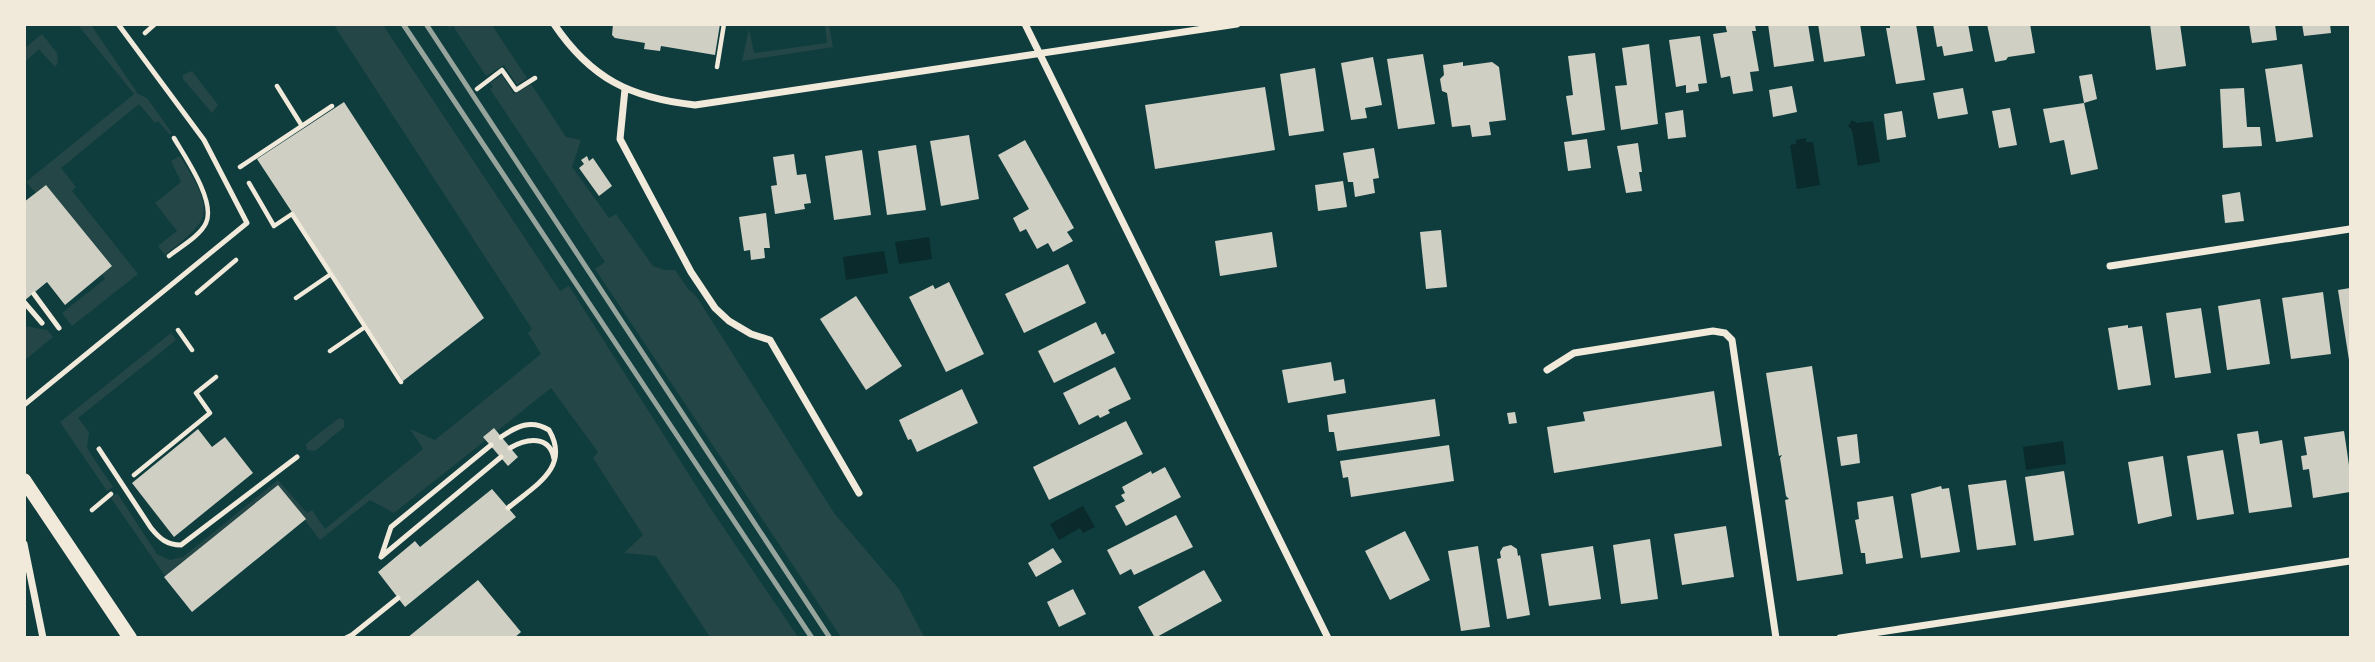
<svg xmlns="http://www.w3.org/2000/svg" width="2375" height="662" font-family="Raleway,sans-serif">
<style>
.green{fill:#244646}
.water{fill:#0a2a2b}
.building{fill:#cfcfc3}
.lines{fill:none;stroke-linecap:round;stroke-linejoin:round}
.path{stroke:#f1e9da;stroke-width:4.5}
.service{stroke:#f1e9da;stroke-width:5}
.minor{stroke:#f1e9da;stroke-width:7}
.secondary{stroke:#f1e9da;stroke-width:14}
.rail{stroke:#97a49c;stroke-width:5}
</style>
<rect width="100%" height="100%" fill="#0f3d3e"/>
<!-- green -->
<path class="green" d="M78,25H91L138,94L147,98L172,133L169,134L158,121L155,123L139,104L61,168L76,187L72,191L138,274L72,326L62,313L105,279L102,274L112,266L46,185L36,193L26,182L134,94Z
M334,25H383L560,291L569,286L709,506L798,637H710L656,556L624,553L643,535L593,458L598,452L551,388L394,513L370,500L320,540L278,485L165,576L111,498L117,493L157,554L170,560L183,557L278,480L307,513L312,510L325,529L423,449L410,429L435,440L541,354L528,333L532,329Z
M447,25H492L527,78L517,85L504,65L486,76L453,26L450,28Z
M825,25H829L833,47L742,61L749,29L754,53L827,43Z
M42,34L57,53L58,63L55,67L39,49L25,62V48Z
M192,71L218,105L212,113L183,79V75Z
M502,75L514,94L531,84L566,137L581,140L572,167L609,218L616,214L653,266L664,270H675L688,289L696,296L834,513L899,589L924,637H841L595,269L605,262L490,89L493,87L490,83Z
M180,156C190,174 214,204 199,224C190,236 175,246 165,255L158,246L177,231L155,203L181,182L171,161Z
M25,326L47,330L53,337L25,360Z
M171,333L176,340L78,418L89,432L87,447L90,453L113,487L107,491L60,422Z
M339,418L344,420V427L315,451L307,450L306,444Z"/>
<!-- water -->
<path class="water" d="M1852,120L1857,123L1873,121L1880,162L1858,166L1852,130L1848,126Z
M1806,138V142H1813L1820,185L1797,189L1790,145L1796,144V140Z
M929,237L932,259L899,264L895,242Z
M884,251L888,273L846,280L843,257Z
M2063,441L2066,464L2026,470L2023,447Z
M1083,506L1095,527L1083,533L1080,528L1059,540L1050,524Z"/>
<!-- building -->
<path class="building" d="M613,24H720L715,55L661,46L660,51L644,49L645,43L615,38L612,35Z
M1725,24H1755L1756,31H1752L1759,71L1750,72L1753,91L1733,94L1730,76L1721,78L1713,34L1727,32Z
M1768,24H1808L1814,61L1774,67Z
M1818,24H1860L1865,56L1824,62Z
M1890,24H1916L1925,80L1896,84L1886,28H1890Z
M1933,24H1968L1973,51L1944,56L1942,46L1937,47Z
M1987,24H2030L2035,53L2008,57L2006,60L1995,62Z
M2150,24H2180L2186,66L2156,70Z
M2249,24H2275L2277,40L2252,43Z
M2302,24H2330L2331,33L2304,36Z
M1700,36L1707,83L1698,84L1699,91L1686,93V85L1676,87L1669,40Z
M1649,44L1658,124L1621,130L1615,86L1627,85L1622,48Z
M1595,53L1605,130L1572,135L1566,96L1573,95L1568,56Z
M1423,54L1435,124L1398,129L1387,59Z
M1373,57L1382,105L1365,108L1367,118L1351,120L1341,63Z
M1463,62V66L1492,62L1499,67L1506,120L1489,122L1491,135L1472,137L1470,125L1452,127L1447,93L1442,91L1440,79L1444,75L1443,65Z
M2302,64L2313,137L2276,142L2265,69Z
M1315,68L1324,131L1289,136L1280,74Z
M2092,74L2097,99L2084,103L2098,169L2071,175L2064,140L2050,143L2043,109L2084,103L2079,76Z
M1792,86L1797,112L1773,117L1769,90Z
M1265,87L1275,150L1155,169L1145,105Z
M1963,88L1968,114L1938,119L1933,93Z
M2244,88L2247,127H2260L2262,146L2223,148L2220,89Z
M344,102L484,318L403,381L257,159Z
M2010,108L2017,145L1999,148L1992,111Z
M1683,110L1686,137L1668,139L1665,113Z
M1902,111L1906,137L1887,140L1884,114Z
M969,135L979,199L941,206L930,141Z
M1587,139L1591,168L1568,171L1564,142Z
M1025,140L1074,228L1067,232L1073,241L1053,252L1048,243L1037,249L1026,229L1020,232L1013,218L1029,209L998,155Z
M1638,143L1642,172H1639L1642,191L1626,193L1617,146Z
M916,145L926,210L887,215L878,151Z
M1374,148L1379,178L1373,179L1375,193L1355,197L1353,182H1348L1343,153Z
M862,150L871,215L834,220L825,156Z
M794,154L797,175L806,174L811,203L804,204L805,209L775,214L771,186L777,185L773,157Z
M587,156L589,161L593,158L612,186L599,196L579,168L584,164L581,160Z
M1343,181L1347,207L1318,211L1315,185Z
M46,185L112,266L65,305L47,282L24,301V202Z
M2240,192L2244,221L2225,223L2222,195Z
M766,213L770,248H764L765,258L751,260L750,250L744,251L739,217Z
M1441,230L1447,287L1426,289L1420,232Z
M1272,232L1277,267L1220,276L1215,241Z
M1068,264L1086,303L1024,333L1005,294Z
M949,282L984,354L946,372L909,297L933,285L935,289Z
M2350,288V359L2349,360L2338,290Z
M2323,292L2331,354L2291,359L2282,298Z
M856,296L902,366L866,390L820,319Z
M2260,299L2270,364L2227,370L2218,306Z
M2201,308L2211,373L2175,378L2166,313Z
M1096,322L1102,335L1105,333L1115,353L1054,383L1038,351Z
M2128,325V328L2142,326L2151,385L2118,390L2108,328Z
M1331,362L1334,381L1344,379L1346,393L1288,403L1282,370Z
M1812,366L1843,574L1797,581L1785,500L1789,499L1786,496L1780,458L1782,455L1779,456L1766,373Z
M1115,367L1131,399L1108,410L1110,413L1100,418L1098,415L1079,425L1063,393Z
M962,389L978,423L917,452L911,439L908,440L899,420Z
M1714,391L1722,446L1554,473L1547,427L1585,421L1583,412Z
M1435,399L1440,436L1337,451L1334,432H1329L1327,415Z
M1515,412L1517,423L1509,424L1507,413Z
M1126,421L1143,454L1049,500L1033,467Z
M494,428L518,457L508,466L483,437Z
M198,429L212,447L225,437L253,473L174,537L132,483Z
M2258,431L2260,444L2282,440L2292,507L2249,513L2237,434Z
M2344,431L2350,472V492L2313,498L2309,469L2303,470L2301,456L2307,455L2304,437Z
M1857,434L1860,463L1841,466L1837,437Z
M1449,445L1454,481L1351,497L1348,477L1343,478L1340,461Z
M2223,450L2234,514L2197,520L2187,456Z
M2163,456L2172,516L2138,524L2128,462Z
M1165,467L1181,497L1126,526L1115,506L1125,501L1121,495L1125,493L1122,487L1151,471L1152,474Z
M2064,471L2074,535L2034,541L2025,477Z
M2006,480L2016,545L1977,550L1968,485Z
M278,485L306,519L192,612L164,577Z
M1941,486L1942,489L1949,488L1960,552L1921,558L1911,494Z
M492,489L516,517L405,607L378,572L415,541L420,547Z
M1893,496L1903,558L1866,564L1865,553H1861L1855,520L1859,519L1857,502Z
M1176,515L1193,547L1134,575L1131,569L1120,575L1107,550Z
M1726,526L1734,577L1682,585L1674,534Z
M1405,531L1430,580L1390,600L1365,551Z
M1650,539L1658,599L1621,604L1613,545Z
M1511,545L1517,549L1518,556L1520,555L1530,615L1507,619L1497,559L1501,558L1500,552L1503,547Z
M1478,546L1490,627L1461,631L1448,551Z
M1593,546L1601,599L1549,606L1541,554Z
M1053,548L1062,562L1036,577L1028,563Z
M1204,570L1222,601L1155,638L1138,607Z
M478,580L521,632L514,638H407Z
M1073,589L1086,614L1059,627L1047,602Z"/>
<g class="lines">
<!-- path -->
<path class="path" d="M145,33L155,24
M717,67L724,24
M277,86L302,126
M477,89L502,70L516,90L535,78
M240,167L332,106
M249,183L274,226L292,214L401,382
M169,256C180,247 200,236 206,223C216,201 185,157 174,138
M197,293L236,260
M296,298L331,274
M178,330L192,350
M330,351L365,327
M134,475L210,413L196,393L216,377
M92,510L111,494"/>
<!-- service -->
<path class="service" d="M34,294L59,328
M24,302L42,323
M24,405L247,223L204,140L118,24
M501,437C517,426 531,419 549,430C571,468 534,486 508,508
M510,448C527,438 550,435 554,459
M99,449L151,528C160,539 167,545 181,545L297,457
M381,557L391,527L491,445
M381,557L501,457
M346,638L352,635L398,598"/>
<!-- minor -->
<path class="minor" d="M554,24C591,79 631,98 695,105L1237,24
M1025,24L1328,638
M625,89L620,139L691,272L715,308L729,321L751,334L770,340L859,493
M2110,266L2350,229
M1547,370L1574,353L1713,331L1725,333L1732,340L1776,638
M24,544L43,638
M1840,638L2350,561"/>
<!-- secondary -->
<path class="secondary" d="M24,480L130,638"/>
<!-- rail -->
<path class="rail" d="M403,24L812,638
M426,24L830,638"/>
</g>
<!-- border -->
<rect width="2375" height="662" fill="none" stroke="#f1e9da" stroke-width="52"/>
</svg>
